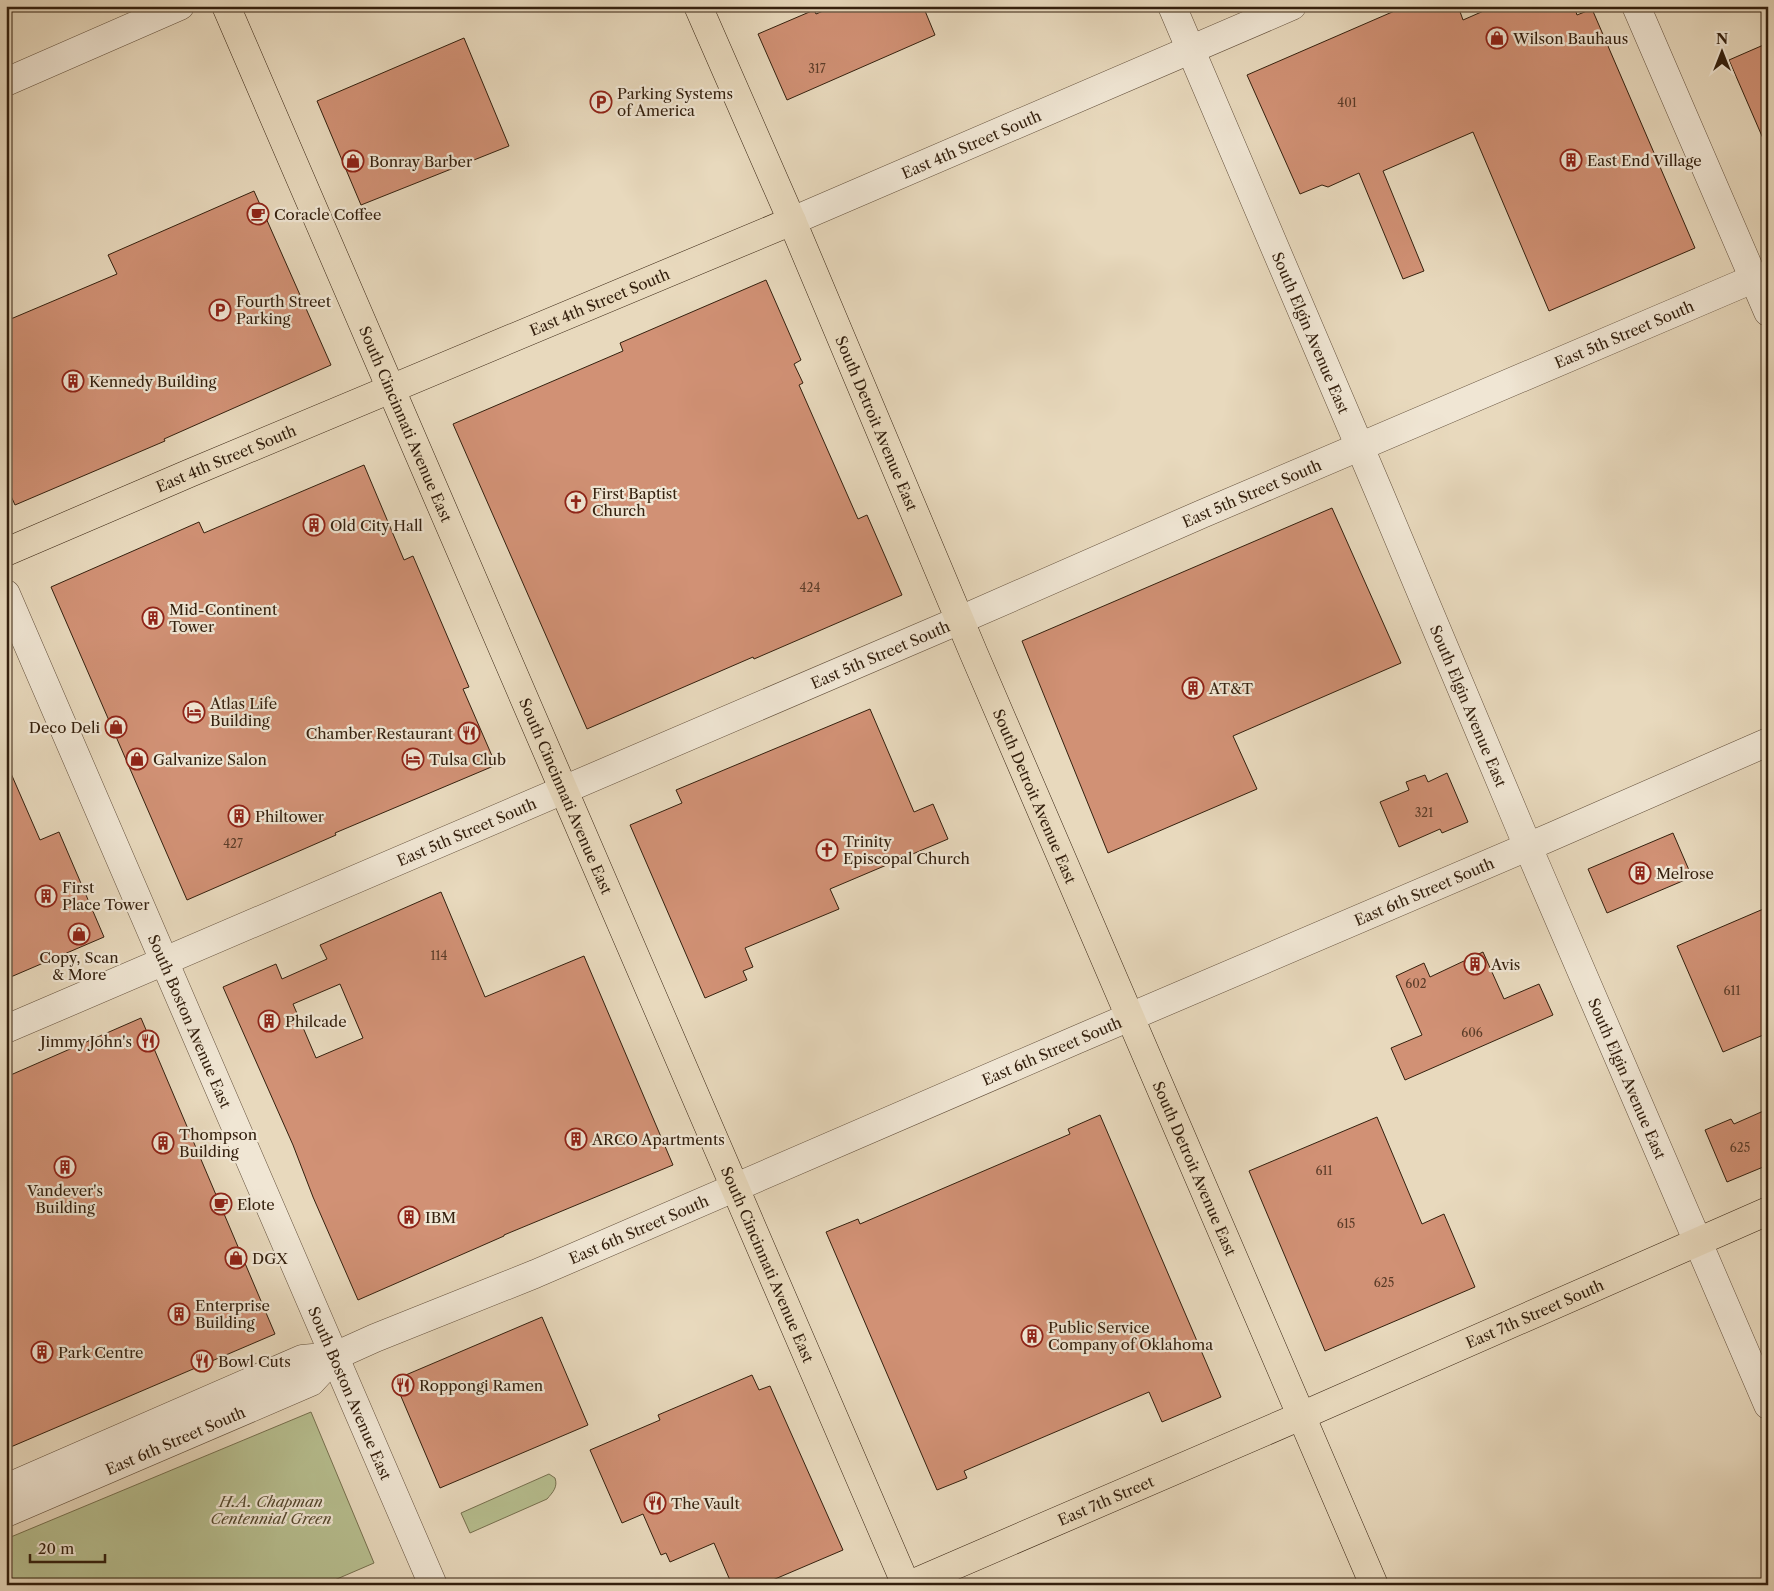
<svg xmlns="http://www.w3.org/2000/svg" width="1774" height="1591" font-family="'Libre Caslon Text',serif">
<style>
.green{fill:#b7bf90;stroke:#76704f}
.building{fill:#d19175;stroke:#34200e;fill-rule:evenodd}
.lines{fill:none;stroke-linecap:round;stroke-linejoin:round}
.minor-casing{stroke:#614e3a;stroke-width:29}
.major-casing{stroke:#34200e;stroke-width:29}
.minor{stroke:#f0e6d4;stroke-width:28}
.major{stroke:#e8d9bd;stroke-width:28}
.labels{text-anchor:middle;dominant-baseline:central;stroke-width:4.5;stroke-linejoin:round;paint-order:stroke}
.number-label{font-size:12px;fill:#5b3c28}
.poi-label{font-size:15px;fill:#34200e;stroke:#f0e6d4;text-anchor:start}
.street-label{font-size:15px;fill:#34200e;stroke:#f0e6d4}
.park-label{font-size:15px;font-style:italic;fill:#55482e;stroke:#f0e6d4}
</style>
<rect width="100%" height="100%" fill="#e8d9bd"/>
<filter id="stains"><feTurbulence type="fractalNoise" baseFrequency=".004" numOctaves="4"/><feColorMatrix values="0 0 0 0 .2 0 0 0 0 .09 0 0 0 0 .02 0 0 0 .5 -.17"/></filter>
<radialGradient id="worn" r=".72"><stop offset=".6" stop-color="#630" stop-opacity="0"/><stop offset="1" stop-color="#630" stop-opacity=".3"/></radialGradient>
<!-- green -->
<path class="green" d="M311,1412L374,1563L323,1585H11L6,1573V1539Z
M549,1474L555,1478C558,1487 553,1492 547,1499L470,1533L461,1513Z"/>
<!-- building -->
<path class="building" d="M835,6H923L935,35L787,100L758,34L814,10L816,14Z
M1406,6H1458L1463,20L1495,6H1574L1577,15L1592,9L1695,248L1549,311L1473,132L1383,171L1424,271L1403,279L1359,173L1328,187L1322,185L1300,194L1247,75Z
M464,38L509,146L361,205L317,101Z
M1768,43V150L1729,60Z
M254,191L331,365L164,439L165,441L15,505L6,485V321L117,274L108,255Z
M766,280L801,360L794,364L803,383L799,385L858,519L867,515L902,595L754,659L753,657L587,729L453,424L623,351L620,343Z
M364,465L404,560L413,556L469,687L463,689L496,765L335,833L336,835L187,900L51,587L199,522L204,533Z
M1332,508L1401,663L1233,736L1257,789L1108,853L1022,641Z
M870,709L914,812L933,804L948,839L830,889L839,909L745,948L753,967L743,971L747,980L705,998L630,825L682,803L676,790Z
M6,762L40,840L59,832L104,937L6,979Z
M1447,773L1468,822L1442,833L1440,829L1399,847L1380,802L1409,790L1406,782L1425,775L1428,782Z
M1673,833L1692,877L1607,913L1588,869Z
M441,892L485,997L584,956L673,1165L504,1235V1236L358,1300L313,1197L293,1145L223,987L276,964L282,979L327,959L320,945ZM340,984L363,1038L316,1058L293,1004Z
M1768,907V1033L1723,1052L1677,946Z
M1483,952L1504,999L1539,984L1553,1015L1405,1080L1391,1048L1422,1035L1396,976L1424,963L1430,977Z
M141,1018L275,1334L6,1449V1077Z
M1768,1109V1165L1727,1182L1705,1130L1731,1119L1734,1124Z
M1100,1115L1221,1397L1162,1422L1149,1392L964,1471L967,1478L937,1490L826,1232L858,1219L860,1224L1070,1134L1068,1129Z
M1377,1117L1422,1224L1444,1214L1475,1287L1325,1351L1249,1171Z
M542,1317L588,1425L440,1488L394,1380Z
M752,1375L759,1390L770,1386L843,1550L761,1585H732L714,1543L670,1562L666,1553L661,1555L643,1514L622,1523L590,1450L660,1420L658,1415Z"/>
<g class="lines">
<!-- minor casing -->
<g class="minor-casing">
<g id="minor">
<path id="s1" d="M1172,6L1379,492L1528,847L1768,1405"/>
<path d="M1636,6L1768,312"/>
<path d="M6,82L180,6"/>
<path id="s2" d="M792,221L1292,6"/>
<path id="s3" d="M6,594L433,1585"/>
<path id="s4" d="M6,1029L960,620L1202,514L1753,279"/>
<path id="s5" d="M6,1488L302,1359L335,1356L375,1338L535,1274L1076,1040L1553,836L1768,742"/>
<path id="s6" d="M6,1513L311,1382L335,1356"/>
</g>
</g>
<!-- major casing -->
<g class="major-casing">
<g id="major">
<path id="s7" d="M226,6L906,1585"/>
<path id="s8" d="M698,6L792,221L974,654L1374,1585"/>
<path id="s9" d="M6,552L190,473L792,221"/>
<path id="s10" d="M909,1585L1301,1416L1768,1211"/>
</g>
</g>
<!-- minor -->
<use href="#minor" class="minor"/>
<!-- major -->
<use href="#major" class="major"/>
</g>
<!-- icons -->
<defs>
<g id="shop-ring" transform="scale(1.125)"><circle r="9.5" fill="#f0e6d4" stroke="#8f2418" stroke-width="1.5"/><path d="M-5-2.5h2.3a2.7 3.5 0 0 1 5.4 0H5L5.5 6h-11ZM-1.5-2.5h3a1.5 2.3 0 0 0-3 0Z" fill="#8f2418"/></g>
<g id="parking-ring" transform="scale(1.125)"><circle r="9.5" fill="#f0e6d4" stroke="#8f2418" stroke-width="1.5"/><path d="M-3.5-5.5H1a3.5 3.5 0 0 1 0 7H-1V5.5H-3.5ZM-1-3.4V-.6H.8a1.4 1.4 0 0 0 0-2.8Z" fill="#8f2418"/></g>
<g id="building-ring" transform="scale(1.125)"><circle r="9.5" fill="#f0e6d4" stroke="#8f2418" stroke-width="1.5"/><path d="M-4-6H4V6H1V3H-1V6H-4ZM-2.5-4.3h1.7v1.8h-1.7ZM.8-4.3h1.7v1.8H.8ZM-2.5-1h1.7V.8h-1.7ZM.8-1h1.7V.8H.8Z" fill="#8f2418"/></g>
<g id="cafe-ring" transform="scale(1.125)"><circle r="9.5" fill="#f0e6d4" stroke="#8f2418" stroke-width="1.5"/><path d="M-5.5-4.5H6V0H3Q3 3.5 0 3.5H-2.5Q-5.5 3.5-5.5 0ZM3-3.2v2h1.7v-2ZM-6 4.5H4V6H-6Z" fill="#8f2418"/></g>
<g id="church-ring" transform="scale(1.125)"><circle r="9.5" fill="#f0e6d4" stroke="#8f2418" stroke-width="1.5"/><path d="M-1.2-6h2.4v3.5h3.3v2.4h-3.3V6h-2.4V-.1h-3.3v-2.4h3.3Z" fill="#8f2418"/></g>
<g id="hotel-ring" transform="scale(1.125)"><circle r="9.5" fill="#f0e6d4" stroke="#8f2418" stroke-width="1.5"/><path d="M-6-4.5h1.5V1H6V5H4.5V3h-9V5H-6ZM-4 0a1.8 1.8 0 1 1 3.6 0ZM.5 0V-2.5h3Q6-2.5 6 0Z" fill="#8f2418"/></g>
<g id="restaurant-ring" transform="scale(1.125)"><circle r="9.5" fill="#f0e6d4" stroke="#8f2418" stroke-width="1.5"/><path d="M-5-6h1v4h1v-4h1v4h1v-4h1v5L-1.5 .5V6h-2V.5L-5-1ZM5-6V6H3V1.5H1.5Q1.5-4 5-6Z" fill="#8f2418"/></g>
</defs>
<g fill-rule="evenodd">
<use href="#shop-ring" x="1497" y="38"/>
<use href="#parking-ring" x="601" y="102"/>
<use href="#building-ring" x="1571" y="160"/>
<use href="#shop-ring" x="353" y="161"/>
<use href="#cafe-ring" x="258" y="214"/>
<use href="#parking-ring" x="220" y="310"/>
<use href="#building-ring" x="73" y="381"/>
<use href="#church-ring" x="576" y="502"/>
<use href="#building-ring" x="314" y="525"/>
<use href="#building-ring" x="153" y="618"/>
<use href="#building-ring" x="1193" y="688"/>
<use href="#hotel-ring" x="194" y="712"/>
<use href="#shop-ring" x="116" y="727"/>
<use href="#restaurant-ring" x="469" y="733"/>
<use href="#shop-ring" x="137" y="759"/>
<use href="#hotel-ring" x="413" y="759"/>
<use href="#building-ring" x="239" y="816"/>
<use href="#church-ring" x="827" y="850"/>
<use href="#building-ring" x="1640" y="873"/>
<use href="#building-ring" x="46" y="896"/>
<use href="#shop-ring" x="79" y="934"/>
<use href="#building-ring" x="1475" y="964"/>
<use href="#building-ring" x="269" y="1021"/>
<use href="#restaurant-ring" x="148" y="1041"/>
<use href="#building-ring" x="576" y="1139"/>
<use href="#building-ring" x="163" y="1143"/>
<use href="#building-ring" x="65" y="1167"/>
<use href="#cafe-ring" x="221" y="1204"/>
<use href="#building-ring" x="409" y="1217"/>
<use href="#shop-ring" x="236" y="1258"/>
<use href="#building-ring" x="179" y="1314"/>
<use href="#building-ring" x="1032" y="1336"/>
<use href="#building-ring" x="42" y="1352"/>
<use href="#restaurant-ring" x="202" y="1361"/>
<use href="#restaurant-ring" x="403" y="1385"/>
<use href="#restaurant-ring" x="655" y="1503"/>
</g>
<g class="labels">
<!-- number labels -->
<g class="number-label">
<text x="817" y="68">317</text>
<text x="1347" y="102">401</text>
<text x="810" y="587">424</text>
<text x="1424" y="812">321</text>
<text x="233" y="843">427</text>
<text x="439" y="955">114</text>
<text x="1416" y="983">602</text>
<text x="1732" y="990">611</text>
<text x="1472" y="1032">606</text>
<text x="1740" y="1147">625</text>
<text x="1324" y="1170">611</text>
<text x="1346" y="1223">615</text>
<text x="1384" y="1282">625</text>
</g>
<!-- poi labels -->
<g class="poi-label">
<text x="1513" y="38">Wilson Bauhaus</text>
<text x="617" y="93">Parking Systems<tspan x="617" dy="17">of America</tspan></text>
<text x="1587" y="160">East End Village</text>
<text x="369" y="161">Bonray Barber</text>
<text x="274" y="214">Coracle Coffee</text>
<text x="236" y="301">Fourth Street<tspan x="236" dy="17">Parking</tspan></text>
<text x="89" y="381">Kennedy Building</text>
<text x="592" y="493">First Baptist<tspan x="592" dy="17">Church</tspan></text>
<text x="330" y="525">Old City Hall</text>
<text x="169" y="609">Mid-Continent<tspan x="169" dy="17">Tower</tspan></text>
<text x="1209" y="688">AT&amp;T</text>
<text x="210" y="703">Atlas Life<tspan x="210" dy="17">Building</tspan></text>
<text x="100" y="727" text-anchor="end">Deco Deli</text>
<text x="453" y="733" text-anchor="end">Chamber Restaurant</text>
<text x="153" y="759">Galvanize Salon</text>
<text x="429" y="759">Tulsa Club</text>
<text x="255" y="816">Philtower</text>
<text x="843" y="841">Trinity<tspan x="843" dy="17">Episcopal Church</tspan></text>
<text x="1656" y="873">Melrose</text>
<text x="62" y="887">First<tspan x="62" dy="17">Place Tower</tspan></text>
<text x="79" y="957" text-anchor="middle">Copy, Scan<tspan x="79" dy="17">&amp; More</tspan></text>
<text x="1491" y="964">Avis</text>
<text x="285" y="1021">Philcade</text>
<text x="132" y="1041" text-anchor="end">Jimmy John's</text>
<text x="179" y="1134">Thompson<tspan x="179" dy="17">Building</tspan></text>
<text x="592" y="1139">ARCO Apartments</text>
<text x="65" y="1190" text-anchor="middle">Vandever's<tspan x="65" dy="17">Building</tspan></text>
<text x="237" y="1204">Elote</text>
<text x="425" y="1217">IBM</text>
<text x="252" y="1258">DGX</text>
<text x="195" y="1305">Enterprise<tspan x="195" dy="17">Building</tspan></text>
<text x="1048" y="1327">Public Service<tspan x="1048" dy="17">Company of Oklahoma</tspan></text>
<text x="58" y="1352">Park Centre</text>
<text x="218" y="1361">Bowl Cuts</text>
<text x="419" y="1385">Roppongi Ramen</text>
<text x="671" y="1503">The Vault</text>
</g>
<!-- street labels -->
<g class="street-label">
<text stroke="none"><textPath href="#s2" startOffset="195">East 4th Street South</textPath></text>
<text stroke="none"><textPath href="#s9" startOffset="644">East 4th Street South</textPath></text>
<text stroke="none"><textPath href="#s1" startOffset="355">South Elgin Avenue East</textPath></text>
<text stroke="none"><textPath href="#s4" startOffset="1761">East 5th Street South</textPath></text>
<text stroke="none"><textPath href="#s7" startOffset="455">South Cincinnati Avenue East</textPath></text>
<text stroke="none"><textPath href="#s8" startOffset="454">South Detroit Avenue East</textPath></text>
<text stroke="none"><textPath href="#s9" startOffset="239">East 4th Street South</textPath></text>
<text stroke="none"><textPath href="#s4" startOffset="1356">East 5th Street South</textPath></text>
<text stroke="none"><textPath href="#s4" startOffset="951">East 5th Street South</textPath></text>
<text stroke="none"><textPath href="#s1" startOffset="760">South Elgin Avenue East</textPath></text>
<text stroke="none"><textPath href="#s7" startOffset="860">South Cincinnati Avenue East</textPath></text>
<text stroke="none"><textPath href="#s8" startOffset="859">South Detroit Avenue East</textPath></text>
<text stroke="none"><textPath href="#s4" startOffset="501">East 5th Street South</textPath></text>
<text stroke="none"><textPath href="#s5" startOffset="1540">East 6th Street South</textPath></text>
<text stroke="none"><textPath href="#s3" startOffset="465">South Boston Avenue East</textPath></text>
<text stroke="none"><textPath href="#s5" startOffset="1135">East 6th Street South</textPath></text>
<text stroke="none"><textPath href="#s1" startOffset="1165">South Elgin Avenue East</textPath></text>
<text stroke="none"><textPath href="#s8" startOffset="1264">South Detroit Avenue East</textPath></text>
<text stroke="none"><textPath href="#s5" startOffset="685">East 6th Street South</textPath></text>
<text stroke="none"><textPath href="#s7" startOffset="1370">South Cincinnati Avenue East</textPath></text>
<text stroke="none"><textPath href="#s10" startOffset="682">East 7th Street South</textPath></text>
<text stroke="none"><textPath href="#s3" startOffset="870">South Boston Avenue East</textPath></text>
<text stroke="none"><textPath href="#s6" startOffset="184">East 6th Street South</textPath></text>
<text stroke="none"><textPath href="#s10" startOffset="214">East 7th Street</textPath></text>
</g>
<!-- park labels -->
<g class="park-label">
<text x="271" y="1501">H.A. Chapman<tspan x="271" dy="17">Centennial Green</tspan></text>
</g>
</g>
<!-- margin -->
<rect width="1774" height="1591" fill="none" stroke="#e8d9bd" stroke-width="25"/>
<rect x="8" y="8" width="1759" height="1576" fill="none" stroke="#34200e" stroke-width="2.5"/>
<rect x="12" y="12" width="1749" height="1566" fill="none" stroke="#34200e"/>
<!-- north arrow -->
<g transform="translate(1722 52)" stroke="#f0e6d4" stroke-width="4" paint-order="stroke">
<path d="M0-4L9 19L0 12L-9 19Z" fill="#34200e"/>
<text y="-8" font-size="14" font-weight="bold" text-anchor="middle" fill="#34200e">N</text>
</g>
<!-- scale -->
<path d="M30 1554v8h75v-8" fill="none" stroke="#34200e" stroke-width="2.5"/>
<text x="38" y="1554" font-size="15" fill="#34200e" stroke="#f0e6d4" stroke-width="4" paint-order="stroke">20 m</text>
<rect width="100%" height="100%" filter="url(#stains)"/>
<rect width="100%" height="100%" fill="url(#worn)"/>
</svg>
